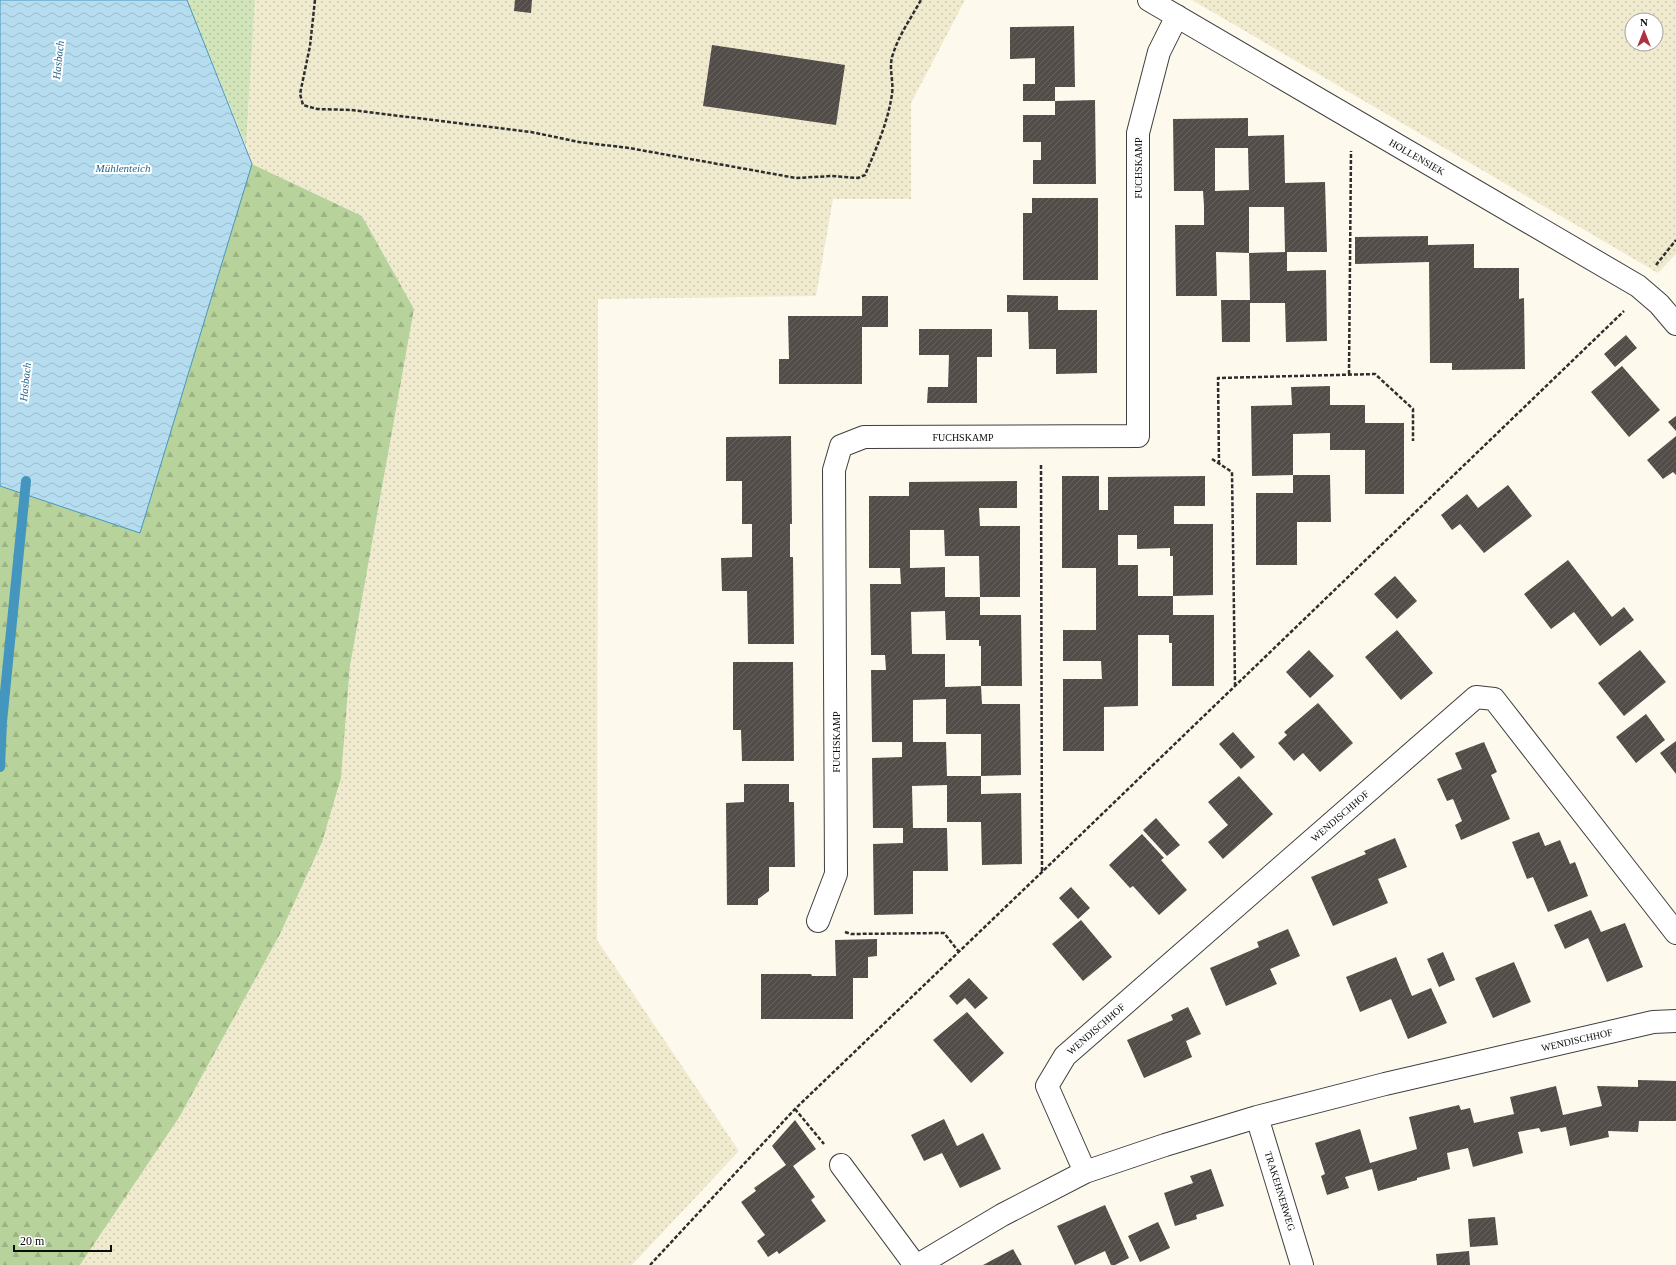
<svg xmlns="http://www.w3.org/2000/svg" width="1676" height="1265" font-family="'Times New Roman',serif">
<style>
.farmland{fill:url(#farmland-dots);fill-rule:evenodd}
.grass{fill:url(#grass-dots)}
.forest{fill:url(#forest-firs)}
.water{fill:url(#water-waves);stroke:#4596bf}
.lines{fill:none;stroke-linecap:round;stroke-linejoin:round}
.stream{stroke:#4596bf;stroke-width:10}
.building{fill:url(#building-hatch);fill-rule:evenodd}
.minor-casing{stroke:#3f3f3f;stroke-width:24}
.path{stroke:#2e2e2e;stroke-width:2.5;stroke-dasharray:4 2;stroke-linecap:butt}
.minor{stroke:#fff;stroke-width:22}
.labels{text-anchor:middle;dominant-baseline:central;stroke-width:4;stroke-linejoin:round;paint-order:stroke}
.street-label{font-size:10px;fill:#0c0c0c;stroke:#fff}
.water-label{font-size:11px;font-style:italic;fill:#226790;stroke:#fff}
</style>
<defs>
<pattern id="farmland-dots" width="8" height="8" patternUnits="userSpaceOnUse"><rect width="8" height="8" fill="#f0ebcf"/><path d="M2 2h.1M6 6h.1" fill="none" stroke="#cdc8b1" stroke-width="1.8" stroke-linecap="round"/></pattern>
<pattern id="grass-dots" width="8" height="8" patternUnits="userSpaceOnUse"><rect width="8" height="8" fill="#d2e4ba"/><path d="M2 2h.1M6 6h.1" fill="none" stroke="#b3c29f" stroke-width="1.8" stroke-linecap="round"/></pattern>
<pattern id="forest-firs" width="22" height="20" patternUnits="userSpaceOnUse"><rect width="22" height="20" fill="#b7d39b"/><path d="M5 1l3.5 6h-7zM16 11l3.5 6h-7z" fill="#9cb484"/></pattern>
<pattern id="water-waves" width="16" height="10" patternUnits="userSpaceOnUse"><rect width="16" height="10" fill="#b6ddef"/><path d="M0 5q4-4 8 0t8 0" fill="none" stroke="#9bbccc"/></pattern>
<pattern id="building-hatch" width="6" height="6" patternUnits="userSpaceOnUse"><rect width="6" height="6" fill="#534d49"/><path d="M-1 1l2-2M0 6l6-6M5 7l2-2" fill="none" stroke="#67625f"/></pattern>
</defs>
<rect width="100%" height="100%" fill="#fdf9ec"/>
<!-- farmland -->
<path class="farmland" d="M255,0H965L911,103V199H833L816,296L598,299L597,940L739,1151L632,1265H80L180,1116L279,936L341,778L350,666L414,309L362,216L252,164L246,146Z
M1192,0H1676V254L1658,273ZM1632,20H1656V44H1632Z"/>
<!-- grass -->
<path class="grass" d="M187,0H255L246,146Z"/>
<!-- forest -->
<path class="forest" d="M252,164L362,216L414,309L350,666L341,778L322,842L279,936L180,1116L80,1265H0V486L140,533Z"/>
<!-- water -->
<path class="water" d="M0,0H187L252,164L140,533L0,486Z"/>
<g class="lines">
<!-- stream -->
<path class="stream" d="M0,767L2,722L26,481"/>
</g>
<!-- building -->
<path class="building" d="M515,0H532L531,13L514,11Z
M1074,26L1075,87H1055V101L1095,100L1096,184H1033V160H1041V142H1023V115H1055V101H1023V84H1035V58L1010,59V27Z
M712,45L845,65L836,125L703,106Z
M1248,118V136L1284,135L1285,183L1325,182L1327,252H1287V271L1326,270L1327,341L1286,342L1285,303H1250V342H1222L1221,300H1250L1249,253L1285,252L1284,207H1249V253L1216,252L1217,296H1176L1175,225H1204V206L1203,191H1174L1173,119ZM1215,148H1248L1249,190L1215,191Z
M1032,198H1098V280H1023V213H1032Z
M1428,236V245L1474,244V268H1519V299L1524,298L1525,369L1452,370V363H1430L1429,262L1355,264V237Z
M1007,295L1058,296V310H1097V373L1056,374V349H1029L1028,312H1007Z
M862,296H888V327H862V384H779V359H789L788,316H862Z
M919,329H992V357H977V403H927L928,387H948L949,355H919Z
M1626,335L1637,348L1615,367L1604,354Z
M1622,366L1660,410L1629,437L1591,392Z
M1330,386V405H1365V423H1404V494H1365V450H1330V433L1293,434V475L1252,476L1251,406L1292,405L1291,387Z
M1676,416V431L1668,422Z
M791,436L792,524H790V557H793L794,644H748L747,591H722L721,558L752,557V524H742V481H726V437Z
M1676,436V475L1673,472L1663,479L1647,460Z
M1293,475H1330L1331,522H1297V565H1256V493H1293Z
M1062,476H1099V510H1108V477L1205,476V506H1174V524H1213V595L1173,596V556H1170V548L1137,549V535H1118V565H1138V596H1173V615H1214V686H1172V643H1169V635H1138V706L1104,707V751H1063V679H1102L1101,661H1063V630H1096V568H1062Z
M1017,481V508H979L980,526H1020V597H980V615H1021L1022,686H981V646H979V640H946L945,611L911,612L912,654H945V687L981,686L982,704H1020L1021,775L981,776V734H946V699L913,700V742H946L947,776H981V794L1021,793L1022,864L982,865L981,822H947V785L912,786L913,828H947L948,871H913V914L874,915L873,844L903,843V828H873L872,758L902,757V742H872L871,670H886L885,655H871L870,584H901L900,568H869V496H909V482ZM910,530H944L945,556H979L980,597H945V567L910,568Z
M1508,485L1532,516L1484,553L1460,524L1452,530L1441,515L1467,494L1478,508Z
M1568,560L1612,617L1624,607L1634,620L1600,646L1574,612L1551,629L1524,594Z
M1395,576L1417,601L1397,619L1374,594Z
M1397,630L1433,673L1401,700L1365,657Z
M1309,650L1334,676L1310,698L1286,672Z
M1640,650L1666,682L1624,716L1598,683Z
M733,662H793L794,761H742L741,730H733Z
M1318,703L1353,743L1320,772L1303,753L1294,761L1278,743L1287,735L1284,732Z
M1646,714L1665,740L1636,763L1616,737Z
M1233,732L1255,757L1241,769L1219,744Z
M1676,741V774L1660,753Z
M1484,742L1497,772L1491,775L1510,819L1461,840L1455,825L1462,821L1453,799L1447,801L1437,779L1462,769L1455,753Z
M1239,776L1273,814L1223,859L1208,842L1228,825L1208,802Z
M744,784H789V802H794L795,867H769V891L758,899V905H727L726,803L744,802Z
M1156,818L1180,845L1167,856L1143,830Z
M1539,832L1545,846L1560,840L1570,864L1575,862L1588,896L1548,912L1533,877L1527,879L1512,842Z
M1142,834L1164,858L1161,860L1187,890L1159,915L1133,886L1130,888L1109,865Z
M1395,838L1407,867L1378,879L1388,903L1333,926L1311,877L1366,854L1364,851Z
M1071,887L1090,908L1078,919L1059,898Z
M1591,910L1601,932L1625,923L1643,967L1607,982L1588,938L1565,949L1554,925Z
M1081,920L1112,957L1083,981L1052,944Z
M1288,929L1300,956L1270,969L1277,984L1226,1006L1210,968L1259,947L1257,942Z
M877,939V956L868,957V978H853V1019H761V974H811L812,976H836L835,940Z
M1443,952L1455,980L1439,987L1427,959Z
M1396,957L1412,996L1431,988L1447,1023L1408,1039L1391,999L1360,1012L1346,977Z
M1514,962L1531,1002L1493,1018L1475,978Z
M969,978L988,998L975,1009L965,998L957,1005L949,996Z
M1188,1007L1201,1034L1186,1041L1192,1057L1144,1078L1127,1040L1173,1020L1171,1015Z
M967,1012L1004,1053L971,1083L933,1040Z
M1638,1080L1676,1081V1121H1639L1638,1132L1608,1131L1609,1137L1570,1146L1566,1127L1541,1132L1539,1128L1518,1132L1523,1153L1473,1167L1468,1148L1447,1153L1450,1169L1417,1178V1180L1378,1191L1372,1169L1345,1177L1349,1188L1327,1195L1321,1176L1325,1174L1315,1143L1360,1129L1370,1163L1417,1149L1409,1117L1459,1105L1461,1110L1470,1108L1474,1123L1514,1114L1510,1097L1556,1086L1563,1115L1602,1106L1597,1086L1638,1087Z
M944,1119L957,1146L983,1133L1001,1169L960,1188L942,1153L924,1161L911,1135Z
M795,1120L816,1149L793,1166L815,1197L811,1200L826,1221L779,1254L777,1251L768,1257L757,1241L765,1235L741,1202L756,1191L754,1188L786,1165L772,1146Z
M1211,1169L1224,1206L1196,1215L1197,1219L1175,1226L1164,1193L1193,1183L1190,1176Z
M1105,1205L1129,1258L1115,1265H1111L1105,1251L1075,1265L1057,1226Z
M1495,1217L1498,1245L1470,1247L1468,1219Z
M1158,1222L1170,1248L1140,1262L1128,1236Z
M1013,1249L1022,1265H983Z
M1469,1251L1470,1265H1437L1436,1254Z"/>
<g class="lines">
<!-- minor casing -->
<g class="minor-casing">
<path id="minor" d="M1149,0L1638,286L1659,304L1676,324
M818,921L836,874L834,470L841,446L864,437L1138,436V133L1159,52L1177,16
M1257,1117L1302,1265
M841,1165L915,1265
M1085,1172L1047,1086L1065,1056L1476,697L1494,699L1676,933
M918,1265L1002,1215L1085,1172L1165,1145L1257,1117L1385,1084L1653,1022L1676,1021"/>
</g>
<!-- path -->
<path class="path" d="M315,0L310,46L300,94L303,105L317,109L351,110L531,132L579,142L629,148L796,178L832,176L858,178L865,175C876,149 888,122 892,94C894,81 888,67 893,54C899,35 911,18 921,0
M1656,265L1676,240
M1349,374L1351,151
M1212,459L1232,472L1235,685
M1219,464L1218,378L1375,374L1413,409V441
M1041,465L1042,872
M845,932L851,934L944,933L959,952
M795,1109L824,1144
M650,1265L795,1109L1042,872L1624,311"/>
<!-- minor -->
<use href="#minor" class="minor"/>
</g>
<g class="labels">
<!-- street labels -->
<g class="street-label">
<text transform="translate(1417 157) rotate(30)">HOLLENSIEK</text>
<text transform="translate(1138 168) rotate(-90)">FUCHSKAMP</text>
<text x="963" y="437">FUCHSKAMP</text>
<text transform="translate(836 742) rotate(-90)">FUCHSKAMP</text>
<text transform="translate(1340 816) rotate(-41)">WENDISCHHOF</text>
<text transform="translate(1096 1029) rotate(-41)">WENDISCHHOF</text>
<text transform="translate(1577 1040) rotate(-13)">WENDISCHHOF</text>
<text transform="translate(1280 1191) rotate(73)">TRAKEHNERWEG</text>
</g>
<!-- water labels -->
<g class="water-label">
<text transform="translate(58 60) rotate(-84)">Hasbach</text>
<text x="123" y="168">Mühlenteich</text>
<text transform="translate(25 382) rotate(-84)">Hasbach</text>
</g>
</g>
<!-- north arrow -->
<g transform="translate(1644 32)"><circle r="19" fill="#ffffff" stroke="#9e9e9e"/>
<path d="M0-3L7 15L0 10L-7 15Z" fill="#ad3240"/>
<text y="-6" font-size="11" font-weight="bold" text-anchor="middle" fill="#0c0c0c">N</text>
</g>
<!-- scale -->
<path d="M14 1245v6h97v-6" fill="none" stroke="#0c0c0c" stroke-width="2"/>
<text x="20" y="1245" font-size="12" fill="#0c0c0c" stroke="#ffffff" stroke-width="3" paint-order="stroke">20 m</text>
</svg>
